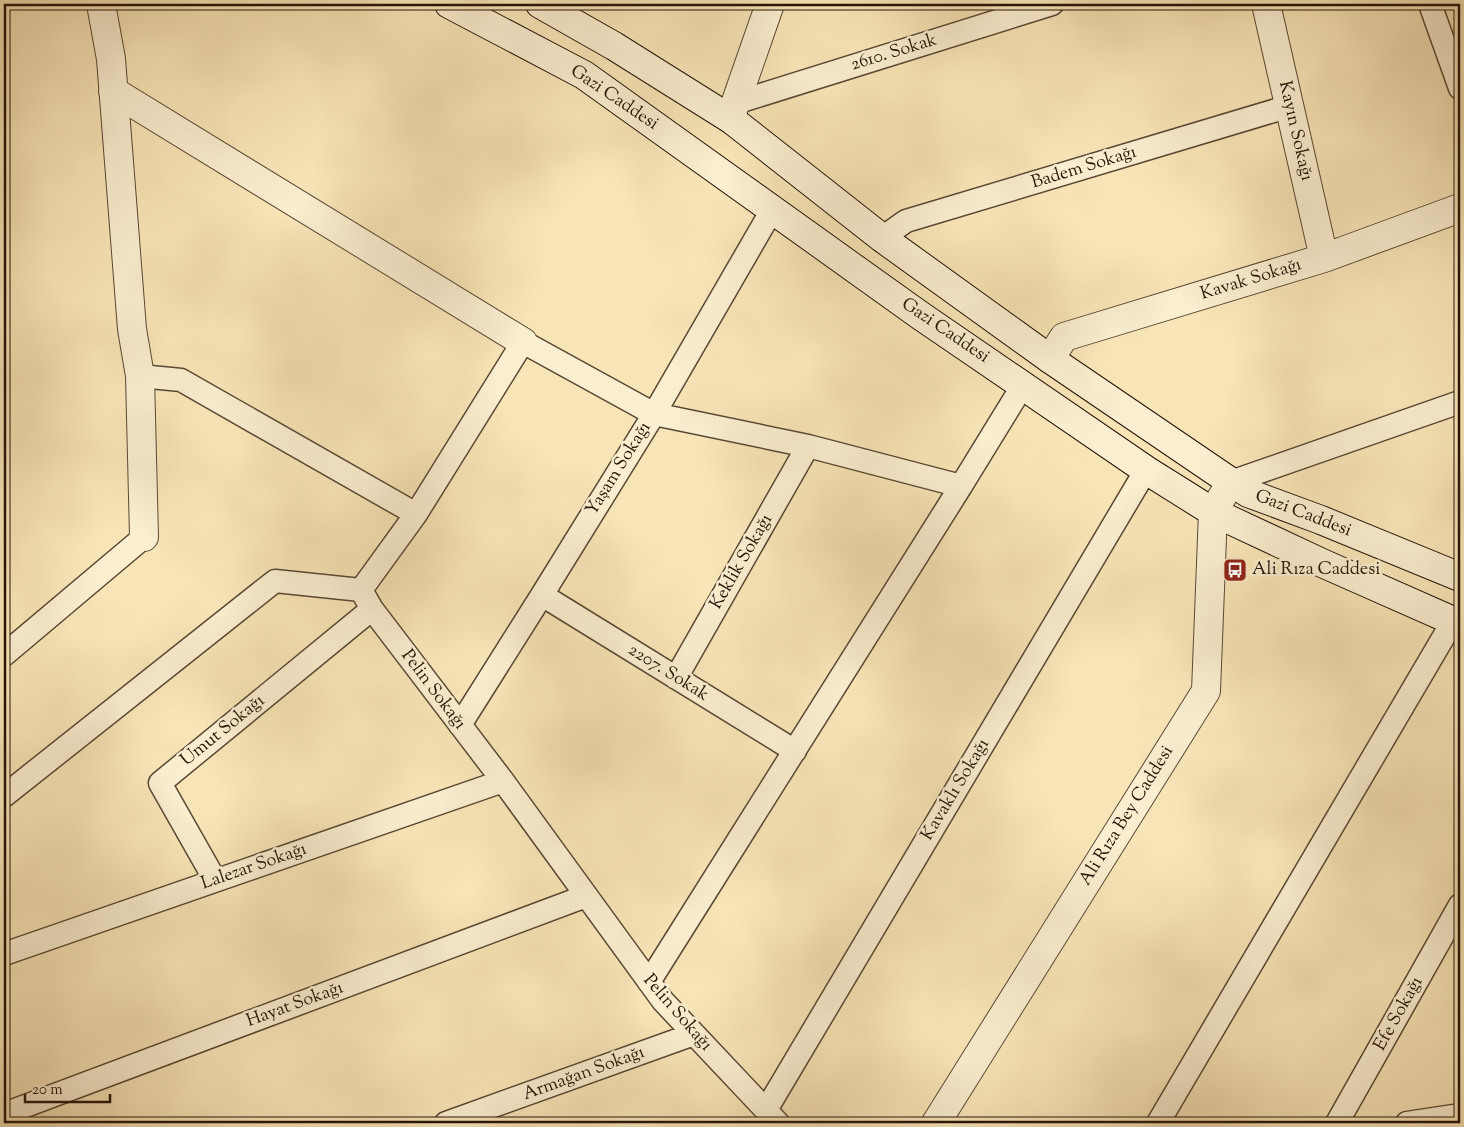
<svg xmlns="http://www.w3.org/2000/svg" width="1464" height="1127" font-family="'Sorts Mill Goudy',serif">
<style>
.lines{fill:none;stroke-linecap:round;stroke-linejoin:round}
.minor-casing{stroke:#594834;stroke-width:25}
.tertiary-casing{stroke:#594834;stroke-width:30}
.secondary-casing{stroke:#241408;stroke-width:30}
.minor{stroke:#faeed0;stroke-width:22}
.tertiary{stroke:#faeed0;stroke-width:28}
.secondary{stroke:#faeed0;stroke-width:28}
.labels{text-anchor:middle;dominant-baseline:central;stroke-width:5;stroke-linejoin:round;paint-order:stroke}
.street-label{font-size:18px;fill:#241408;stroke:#faeed0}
.poi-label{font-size:18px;fill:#241408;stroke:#faeed0;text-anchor:start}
</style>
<rect width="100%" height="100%" fill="#f8e5b7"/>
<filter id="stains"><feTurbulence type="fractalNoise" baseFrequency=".004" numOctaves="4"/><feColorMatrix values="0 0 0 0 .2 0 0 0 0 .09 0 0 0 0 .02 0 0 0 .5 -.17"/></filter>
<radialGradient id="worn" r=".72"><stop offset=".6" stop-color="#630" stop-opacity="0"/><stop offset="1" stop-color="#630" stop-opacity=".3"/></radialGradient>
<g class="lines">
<!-- minor casing -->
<g class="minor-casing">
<path id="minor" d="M1430,4L1460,88
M735,103L1052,4
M882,238L906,221L1290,106
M140,376L181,380L416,514
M1231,482L1460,402
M361,590L416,514L523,342L654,414L808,446L961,486L1023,385
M542,595L795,751
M4,655L144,537
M676,678L808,446
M460,725L542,595L654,414L772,210
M4,796L275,581L361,590L372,609L503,781L663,1001L778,1123
M215,880L160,783L372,609
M4,954L503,781
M649,982L961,486
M766,1110L1146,470
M4,1114L586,896
M446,1123L694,1034
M1158,1123L1453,621
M1337,1123L1460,905
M1407,1123L1460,1115"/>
</g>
<!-- tertiary casing -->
<g class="tertiary-casing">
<path id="tertiary" d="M101,4L111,59L132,329L140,376L144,537
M1266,4L1324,258
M113,91L523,342
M732,120L733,110L770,4
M1050,359L1064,337L1324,258L1460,208
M936,1123L1206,691L1213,512L1231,482"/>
</g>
<!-- secondary casing -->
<g class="secondary-casing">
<path id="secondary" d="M449,4L584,75L921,316L1146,470L1213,512L1322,563L1460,624
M540,4L614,46L732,120L882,238L1050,359L1231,482L1248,493L1321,520L1460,577"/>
</g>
<!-- minor -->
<use href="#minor" class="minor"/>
<!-- tertiary -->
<use href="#tertiary" class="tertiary"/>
<!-- secondary -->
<use href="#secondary" class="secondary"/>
</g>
<!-- icons -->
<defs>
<g id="bus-square" transform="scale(1.25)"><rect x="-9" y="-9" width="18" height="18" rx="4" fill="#8f2418" stroke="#faeed0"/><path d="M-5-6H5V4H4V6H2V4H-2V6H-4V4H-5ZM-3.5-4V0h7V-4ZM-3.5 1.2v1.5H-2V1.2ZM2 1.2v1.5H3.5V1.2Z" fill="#fff"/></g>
</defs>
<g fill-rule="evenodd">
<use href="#bus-square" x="1235" y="570"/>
</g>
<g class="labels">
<!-- street labels -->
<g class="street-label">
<text transform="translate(894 53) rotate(-17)">2610. Sokak</text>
<text transform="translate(614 98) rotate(34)">Gazi Caddesi</text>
<text transform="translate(1295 131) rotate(77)">Kayın Sokağı</text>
<text transform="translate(1084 168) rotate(-17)">Badem Sokağı</text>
<text transform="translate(1251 280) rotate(-17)">Kavak Sokağı</text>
<text transform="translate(945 331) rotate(34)">Gazi Caddesi</text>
<text transform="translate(619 469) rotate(-58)">Yaşam Sokağı</text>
<text transform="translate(1303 514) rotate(21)">Gazi Caddesi</text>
<text transform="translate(742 562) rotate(-60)">Keklik Sokağı</text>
<text transform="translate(668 673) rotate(32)">2207. Sokak</text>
<text transform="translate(433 690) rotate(53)">Pelin Sokağı</text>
<text transform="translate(223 731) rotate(-39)">Umut Sokağı</text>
<text transform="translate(956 790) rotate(-59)">Kavaklı Sokağı</text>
<text transform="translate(1127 816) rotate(-58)">Ali Rıza Bey Caddesi</text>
<text transform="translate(254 867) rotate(-19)">Lalezar Sokağı</text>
<text transform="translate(295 1005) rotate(-20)">Hayat Sokağı</text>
<text transform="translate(677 1013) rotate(49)">Pelin Sokağı</text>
<text transform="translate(1399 1014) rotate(-61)">Efe Sokağı</text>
<text transform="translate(584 1074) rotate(-20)">Armağan Sokağı</text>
</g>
<!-- poi labels -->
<g class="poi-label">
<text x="1252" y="570">Ali Rıza Caddesi</text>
</g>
</g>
<!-- margin -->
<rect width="1464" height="1127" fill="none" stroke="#f8e5b7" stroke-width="20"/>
<rect x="5" y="5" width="1454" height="1117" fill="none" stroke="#241408" stroke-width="2.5"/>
<rect x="10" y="10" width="1444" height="1107" fill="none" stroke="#241408"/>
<!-- scale -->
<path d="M25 1094v8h85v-8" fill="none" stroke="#241408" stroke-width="2.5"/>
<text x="32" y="1094" font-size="15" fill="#241408" stroke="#faeed0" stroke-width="4" paint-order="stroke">20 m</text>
<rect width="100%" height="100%" filter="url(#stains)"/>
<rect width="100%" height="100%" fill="url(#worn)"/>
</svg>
